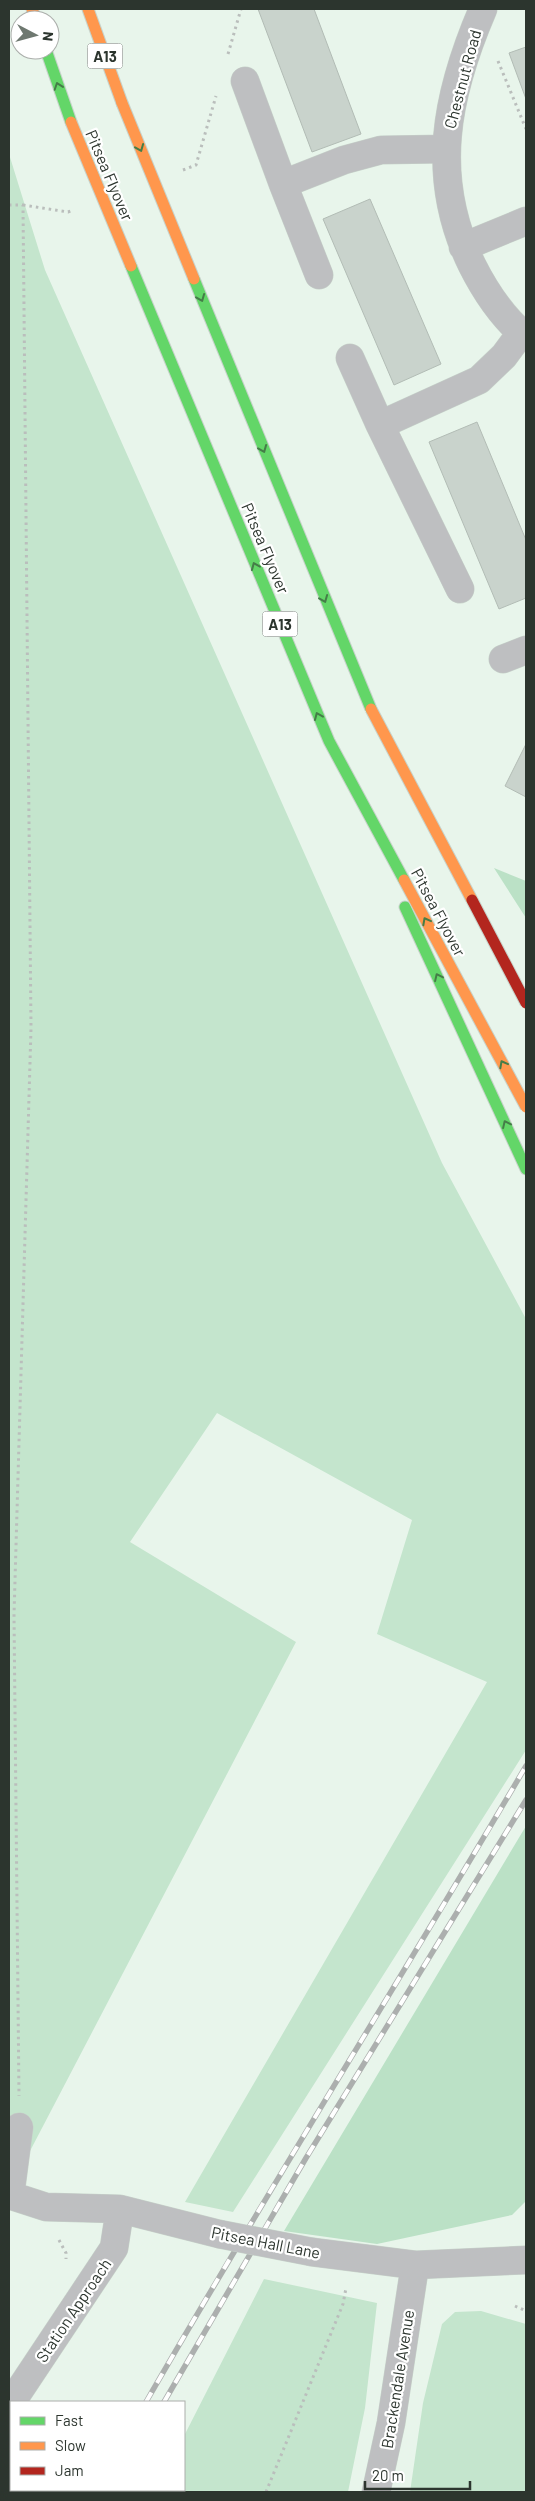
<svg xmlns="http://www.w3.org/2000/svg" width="535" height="2501" font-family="Barlow,sans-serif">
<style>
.green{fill:#c4e5cd}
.forest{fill:#bbe1c6}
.building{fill:#c9d3cc;stroke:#b2bcb5}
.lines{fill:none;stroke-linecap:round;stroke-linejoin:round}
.street-casing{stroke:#c7d2ca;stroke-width:29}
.fast-casing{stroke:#c7d2ca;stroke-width:13}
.slow-casing{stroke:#c7d2ca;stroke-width:13}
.path{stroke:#babebc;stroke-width:3;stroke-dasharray:2.5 4;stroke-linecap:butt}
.street{stroke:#bebfc1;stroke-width:28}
.fast{stroke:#63d668;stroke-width:11}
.slow{stroke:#ff974d;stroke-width:11}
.rail-casing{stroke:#acafae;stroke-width:5.5}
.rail{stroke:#fff;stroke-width:4;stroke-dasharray:11;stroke-linecap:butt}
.street-bridge-casing{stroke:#c7d2ca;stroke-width:29;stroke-linecap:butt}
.fast-bridge-casing{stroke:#c7d2ca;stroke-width:13;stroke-linecap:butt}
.slow-bridge-casing{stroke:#c7d2ca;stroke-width:13;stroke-linecap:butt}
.jam-bridge-casing{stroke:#c7d2ca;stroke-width:13;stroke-linecap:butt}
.street-bridge{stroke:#bebfc1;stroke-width:28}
.fast-bridge{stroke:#63d668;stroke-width:11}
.slow-bridge{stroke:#ff974d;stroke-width:11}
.jam-bridge{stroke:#b3261e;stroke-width:11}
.oneway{stroke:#457d48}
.labels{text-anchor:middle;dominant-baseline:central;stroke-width:4.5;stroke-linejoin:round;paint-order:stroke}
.shield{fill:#fff;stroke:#6b726d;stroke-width:1}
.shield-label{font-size:15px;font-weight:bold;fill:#2c352e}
.street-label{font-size:16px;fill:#2c352e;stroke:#fff}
</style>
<rect width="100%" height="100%" fill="#e8f5eb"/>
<!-- green -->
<path class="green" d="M9,154L45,270L442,1163L526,1319V1750L233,2212L185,2202L487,1682L377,1634L412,1520L217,1413L130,1542L296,1642L30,2151L9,2144Z
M264,2279L377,2303L365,2408L348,2492H155L156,2490H184V2436Z
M481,2311L526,2324V2492H410L423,2403L442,2324L455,2312Z"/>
<!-- forest -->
<path class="forest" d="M494,868L526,881V918Z
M526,1826V2201L512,2215L377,2244L284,2231Z"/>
<!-- building -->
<path class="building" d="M258,9H314L361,134L312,152Z
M526,47V99L509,53Z
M370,199L441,364L394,385L323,219Z
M477,422L526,540V598L499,609L429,442Z
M526,744V797L505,786Z"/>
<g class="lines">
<!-- street casing -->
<g class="street-casing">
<path id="street" d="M483,9C446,95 429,177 472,265C486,293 502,317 526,337
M245,81L283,184L344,160L381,150L445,149
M283,184L319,275
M463,247L526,221
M350,358L380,425
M460,589L380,425L479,380L504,356L521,333
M503,659L526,650
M9,2195L46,2207L120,2209L219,2234
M10,2196L19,2127
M312,2252L415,2265L526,2260
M9,2406L114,2248L120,2209
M376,2492L391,2423L415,2265"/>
</g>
<!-- fast casing -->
<g class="fast-casing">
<path id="fast" d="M46,50L71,122
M405,907L526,1169"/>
</g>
<!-- slow casing -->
<g class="slow-casing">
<path id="slow" d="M32,9L36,20
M88,9L122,103"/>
</g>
<!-- path -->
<path class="path" d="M228,54L241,9
M498,61L526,129
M183,170L196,165L216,96
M9,205H23L31,1028L14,1615L19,2096
M23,205L68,212L73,210
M59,2240L66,2253V2259
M515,2306L526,2311
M9,2462L11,2458
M266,2492L343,2304L346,2288"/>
<!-- street -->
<use href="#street" class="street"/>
<!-- fast -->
<use href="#fast" class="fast"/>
<!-- slow -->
<use href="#slow" class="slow"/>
<!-- rail casing -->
<g class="rail-casing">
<path id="rail" d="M146,2402C269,2188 401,1979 526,1766
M164,2402L306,2158L526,1800
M94,2492L95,2490
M112,2492L114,2490"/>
</g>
<!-- rail -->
<use href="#rail" class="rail"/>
<!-- street-bridge casing -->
<g class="street-bridge-casing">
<path id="street-bridge" d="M219,2234L312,2252"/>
</g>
<!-- fast-bridge casing -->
<g class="fast-bridge-casing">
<path id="fast-bridge" d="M131,266L329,741L404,880
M194,279L371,709"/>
</g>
<!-- slow-bridge casing -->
<g class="slow-bridge-casing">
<path id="slow-bridge" d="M122,103L194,279
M71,122L131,266
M371,709L472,900
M404,880L526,1107"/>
</g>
<!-- jam-bridge casing -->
<g class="jam-bridge-casing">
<path id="jam-bridge" d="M472,900L526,1003"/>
</g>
<!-- street-bridge -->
<use href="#street-bridge" class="street-bridge"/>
<!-- fast-bridge -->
<use href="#fast-bridge" class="fast-bridge"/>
<!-- slow-bridge -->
<use href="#slow-bridge" class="slow-bridge"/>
<!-- jam-bridge -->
<use href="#jam-bridge" class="jam-bridge"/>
</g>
<!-- one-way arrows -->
<defs><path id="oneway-chevron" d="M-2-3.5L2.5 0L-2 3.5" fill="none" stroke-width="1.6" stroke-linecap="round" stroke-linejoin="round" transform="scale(1.25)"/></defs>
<g class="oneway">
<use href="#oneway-chevron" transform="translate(58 86) rotate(-109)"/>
<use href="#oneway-chevron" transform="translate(140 148) rotate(68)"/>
<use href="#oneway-chevron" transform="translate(201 298) rotate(68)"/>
<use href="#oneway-chevron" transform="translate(263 449) rotate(68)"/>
<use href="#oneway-chevron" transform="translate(255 566) rotate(-113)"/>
<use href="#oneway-chevron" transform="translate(324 599) rotate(68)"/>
<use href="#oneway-chevron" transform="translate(318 716) rotate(-113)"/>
<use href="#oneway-chevron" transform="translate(426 921) rotate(-118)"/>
<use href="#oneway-chevron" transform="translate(438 977) rotate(-115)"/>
<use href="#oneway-chevron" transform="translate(503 1064) rotate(-118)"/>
<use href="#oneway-chevron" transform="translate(506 1124) rotate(-115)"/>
</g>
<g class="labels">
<!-- shield labels -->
<g class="shield">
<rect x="87.5" y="43.5" width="35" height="25" rx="4"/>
<rect x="262.5" y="611.5" width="35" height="25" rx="4"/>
</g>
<g class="shield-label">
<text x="105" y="56">A13</text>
<text x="280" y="624">A13</text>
</g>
<!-- street labels -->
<g class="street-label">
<text transform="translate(462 79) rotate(-75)">Chestnut Road</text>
<text transform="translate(110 175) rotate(67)">Pitsea Flyover</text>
<text transform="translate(266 548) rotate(67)">Pitsea Flyover</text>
<text transform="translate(439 912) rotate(62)">Pitsea Flyover</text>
<text transform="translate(266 2242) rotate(11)">Pitsea Hall Lane</text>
<text transform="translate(73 2310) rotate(-56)">Station Approach</text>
<text transform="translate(397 2379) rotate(-81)">Brackendale Avenue</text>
</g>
</g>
<!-- border -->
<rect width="535" height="2501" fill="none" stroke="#2c352e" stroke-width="20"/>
<!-- legend -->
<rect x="10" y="2401" width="175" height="90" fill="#ffffff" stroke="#abaeab"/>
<rect x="20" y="2417" width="25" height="8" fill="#63d668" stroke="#abaeab"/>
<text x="55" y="2426" font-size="15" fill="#2c352e">Fast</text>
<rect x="20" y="2442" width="25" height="8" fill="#ff974d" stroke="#abaeab"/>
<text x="55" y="2451" font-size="15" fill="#2c352e">Slow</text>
<rect x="20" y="2467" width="25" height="8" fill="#b3261e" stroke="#abaeab"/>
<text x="55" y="2476" font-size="15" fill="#2c352e">Jam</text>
<!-- north arrow -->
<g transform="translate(35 35) rotate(96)"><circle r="24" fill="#ffffff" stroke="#abaeab"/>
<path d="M0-4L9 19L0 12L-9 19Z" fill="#6e7870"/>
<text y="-8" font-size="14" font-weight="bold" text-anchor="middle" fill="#2c352e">N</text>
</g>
<!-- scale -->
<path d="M365 2481v8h105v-8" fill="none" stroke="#2c352e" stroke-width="2.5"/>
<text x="372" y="2481" font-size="15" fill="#2c352e" stroke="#ffffff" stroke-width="4" paint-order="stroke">20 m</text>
</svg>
